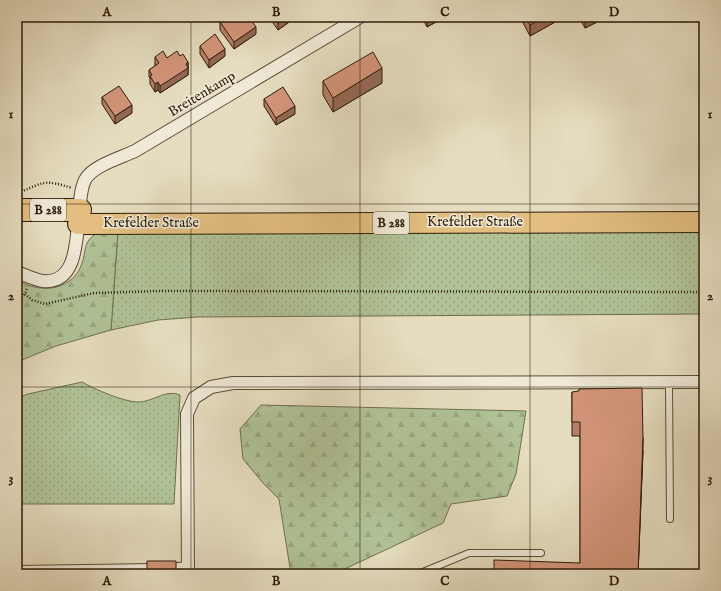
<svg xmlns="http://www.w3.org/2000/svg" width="721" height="591" font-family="'IM FELL English',serif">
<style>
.grass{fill:url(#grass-dots);stroke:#6e7050}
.forest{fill:url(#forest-firs);stroke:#6e7050}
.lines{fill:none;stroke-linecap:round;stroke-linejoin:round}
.lane-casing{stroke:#5b4d38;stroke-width:8}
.street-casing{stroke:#5b4d38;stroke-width:14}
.primary-casing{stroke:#2d1d0a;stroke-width:22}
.highway-casing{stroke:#2d1d0a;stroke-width:24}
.path{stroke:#2d1d0a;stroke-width:2.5;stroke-dasharray:1 2;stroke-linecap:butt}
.lane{stroke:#efe9d6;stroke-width:6}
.street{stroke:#efe9d6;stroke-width:12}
.primary{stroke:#e3be80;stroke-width:20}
.highway{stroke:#e3be80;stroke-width:22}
.wall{fill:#b58069;stroke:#2d1d0a}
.shaded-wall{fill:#946855;stroke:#2d1d0a}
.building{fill:#d3957a;stroke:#2d1d0a}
.grid{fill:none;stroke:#2d1d0a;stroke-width:1;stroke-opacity:0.55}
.labels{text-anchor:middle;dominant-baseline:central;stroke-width:3;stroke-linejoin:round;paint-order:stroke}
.shield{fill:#efe9d6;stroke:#675a47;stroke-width:1}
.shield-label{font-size:13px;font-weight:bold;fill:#2d1d0a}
.street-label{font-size:14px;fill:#2d1d0a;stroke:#efe9d6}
.neatline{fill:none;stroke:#2d1d0a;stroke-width:1.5}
.grid-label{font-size:13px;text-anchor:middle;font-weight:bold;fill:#2d1d0a}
</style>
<defs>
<pattern id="grass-dots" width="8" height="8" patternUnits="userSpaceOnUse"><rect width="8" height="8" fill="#b0c296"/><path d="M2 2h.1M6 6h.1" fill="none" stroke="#98a680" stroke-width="1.8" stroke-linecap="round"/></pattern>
<pattern id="forest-firs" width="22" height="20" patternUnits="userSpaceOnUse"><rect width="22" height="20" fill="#b0c296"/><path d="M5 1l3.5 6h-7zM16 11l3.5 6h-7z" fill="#98a680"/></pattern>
</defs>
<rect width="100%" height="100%" fill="#e6ddc0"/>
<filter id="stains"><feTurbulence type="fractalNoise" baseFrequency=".005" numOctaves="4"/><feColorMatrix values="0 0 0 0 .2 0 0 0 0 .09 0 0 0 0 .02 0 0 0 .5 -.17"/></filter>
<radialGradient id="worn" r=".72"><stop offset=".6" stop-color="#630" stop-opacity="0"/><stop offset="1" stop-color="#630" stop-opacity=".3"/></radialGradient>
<!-- grass -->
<path class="grass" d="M118,231H704V314L198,317L158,320L111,330Z
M82,382C94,389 124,402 138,402C153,402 165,389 180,395L174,504H17V398L28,394Z"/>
<!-- forest -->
<path class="forest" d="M101,231H118L111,330L56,346L17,362V281C24,283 33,288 41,288C57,290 75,282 81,266C88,248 81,241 101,231Z
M261,405L526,411L516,474L507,496L451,504L443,523L334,574H291L279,499L263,483L243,459L240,429Z"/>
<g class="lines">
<!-- lane casing -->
<g class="lane-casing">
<path id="lane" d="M669,382L670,519
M168,567L188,565
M17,569L155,567
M418,574L469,553H541"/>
</g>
<!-- street casing -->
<g class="street-casing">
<path id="street" d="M17,272C25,275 35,280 43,281C89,285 72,205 85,180C92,166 120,158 135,151L360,17
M188,574L187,414L194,398L211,387L233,383L704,382"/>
</g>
<!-- primary casing -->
<g class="primary-casing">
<path id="primary" d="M78,224L704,222"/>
</g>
<!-- highway casing -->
<g class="highway-casing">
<path id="highway" d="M17,210H80"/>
</g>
<!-- path -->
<path class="path" d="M21,192C45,181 46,180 72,188
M25,294L32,300L45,304L94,293L161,291L704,292
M17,301L25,294L27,288"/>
<!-- lane -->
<use href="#lane" class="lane"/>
<!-- street -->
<use href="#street" class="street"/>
<!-- primary -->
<use href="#primary" class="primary"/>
<!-- highway -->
<use href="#highway" class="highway"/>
</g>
<!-- wall -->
<path class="wall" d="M269,17H296L278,30Z
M422,17H443V18L427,27Z
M520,17H564L530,36Z
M579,17H597V22L585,28Z
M230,19L256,34L234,49L220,30V22Z
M200,46L225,56L209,68L200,54Z
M180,56L188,62V75L160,93L158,90L155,92L150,84V78L149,77V70L155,66V57L167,58Z
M323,81L382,83L333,112L323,95Z
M102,97L132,113L115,124L102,104Z
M264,99L295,114L276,125L264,106Z
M572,392L643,451L638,574L580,563V436H572Z"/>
<!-- shaded-wall -->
<path class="shaded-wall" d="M286,17H296L278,30V23Z
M432,17H443V18L427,27V19Z
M477,17H482L477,20Z
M545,17H564L530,36V25Z
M592,17H597V22L585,28V21Z
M256,27V34L234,49V42Z
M225,49V56L209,68V60Z
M188,62V75L160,93V86Z
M382,68V83L333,112V98Z
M158,82V90L155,92V84Z
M132,105V113L115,124V116Z
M295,106V114L276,125V118Z
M643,437V451L638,574V563Z"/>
<!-- building -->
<path class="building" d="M228,17L230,19L232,17H249L256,27L234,42L220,22Z
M274,17H286L278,23Z
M426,17H432L427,19Z
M525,17H545L530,25Z
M583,17H592L585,21Z
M215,34L225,49L209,60L200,46Z
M163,51L167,58L177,51L180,56L183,54L188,62L186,64L188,68L160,86L158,82L155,84L150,76L152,75L149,70L159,63L155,57Z
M373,52L382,68L333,98L323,81Z
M119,86L132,105L115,116L102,97Z
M283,87L295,106L276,118L264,99Z
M642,388L643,437L638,574H494V560L580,563V422H572V392L579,391V389Z
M147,561H176V574H147Z"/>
<!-- grid -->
<path class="grid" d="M191,17V574M360,17V574M530,17V574M17,204H704M17,387H704"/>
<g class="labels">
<!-- shield labels -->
<g class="shield">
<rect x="30" y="199" width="36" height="22" rx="3"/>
<rect x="373" y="212" width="36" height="22" rx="3"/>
</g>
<g class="shield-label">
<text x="48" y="210">B 288</text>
<text x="391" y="223">B 288</text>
</g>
<!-- street labels -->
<g class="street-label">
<text transform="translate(202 94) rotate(-31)">Breitenkamp</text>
<text x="475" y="222">Krefelder Straße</text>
<text x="151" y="223">Krefelder Straße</text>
</g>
</g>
<!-- margin -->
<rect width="721" height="591" fill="none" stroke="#e6ddc0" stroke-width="44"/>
<rect x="22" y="22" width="677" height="547" class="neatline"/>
<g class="grid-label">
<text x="107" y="16">A</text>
<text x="276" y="16">B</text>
<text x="445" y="16">C</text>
<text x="614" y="16">D</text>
<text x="11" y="118">1</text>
<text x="710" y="118">1</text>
<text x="11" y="300">2</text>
<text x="710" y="300">2</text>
<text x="11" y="482">3</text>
<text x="710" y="482">3</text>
<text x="107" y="585">A</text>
<text x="276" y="585">B</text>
<text x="445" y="585">C</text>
<text x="614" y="585">D</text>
</g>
<rect width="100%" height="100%" filter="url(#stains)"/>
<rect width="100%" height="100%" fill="url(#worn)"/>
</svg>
